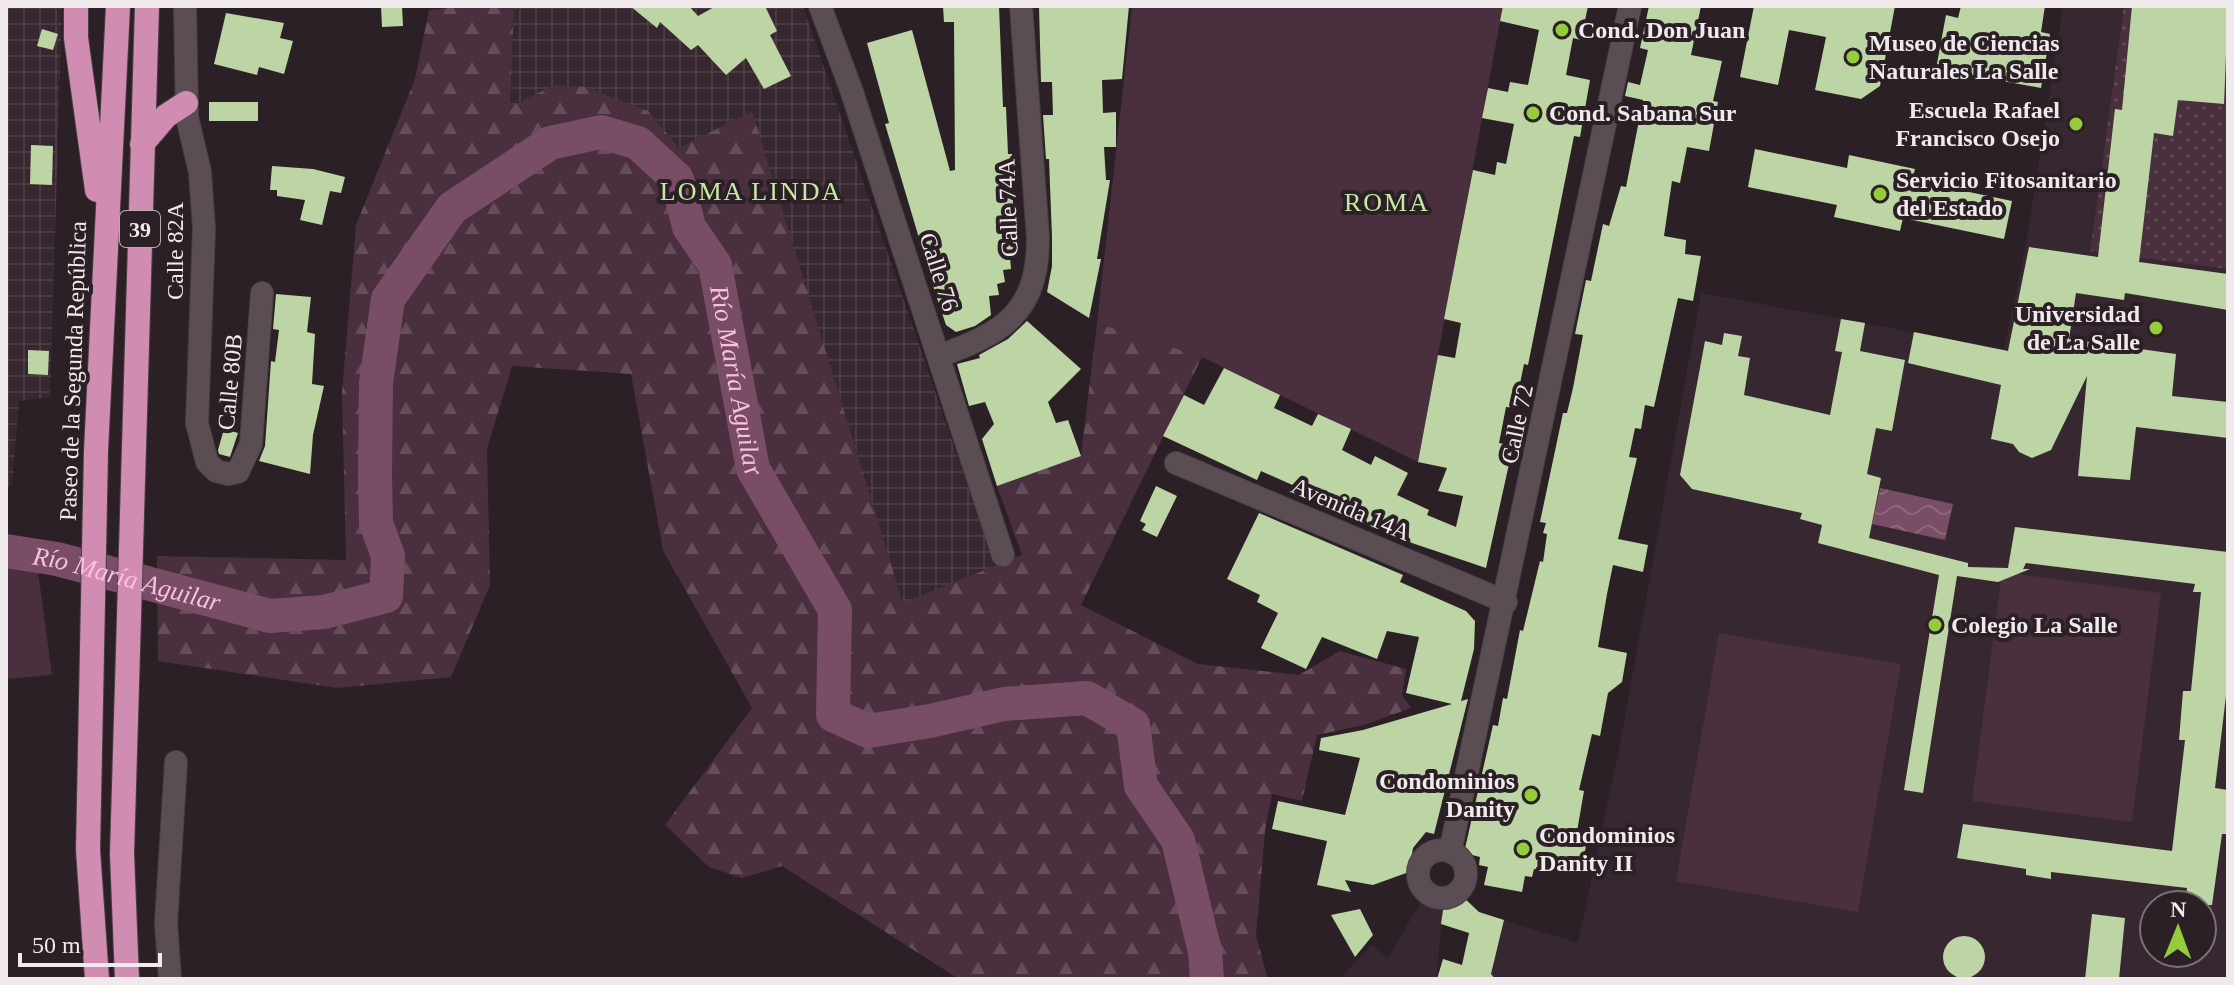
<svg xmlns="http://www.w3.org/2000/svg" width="2234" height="985" font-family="'Times New Roman',serif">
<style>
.built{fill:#372730;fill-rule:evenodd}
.industrial{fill:url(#industrial-grid)}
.green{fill:#4a2f3e}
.forest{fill:url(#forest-firs)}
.garden{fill:url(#garden-dots)}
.water{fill:url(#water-waves)}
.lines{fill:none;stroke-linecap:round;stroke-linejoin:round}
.river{stroke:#7a4d66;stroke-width:34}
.building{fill:#bdd4a4}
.minor-casing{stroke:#483f44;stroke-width:24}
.highway-casing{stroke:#483f44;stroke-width:26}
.minor{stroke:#5a4e54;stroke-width:22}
.highway{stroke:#d18cb2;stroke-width:24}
.poi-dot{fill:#94cc3c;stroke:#2a2025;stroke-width:3}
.labels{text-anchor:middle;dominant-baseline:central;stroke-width:8;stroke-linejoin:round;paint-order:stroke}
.shield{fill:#2a2025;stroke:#b5adb1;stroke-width:2}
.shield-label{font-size:22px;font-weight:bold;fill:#f1eaed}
.poi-label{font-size:24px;font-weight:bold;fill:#f1eaed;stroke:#2a2025;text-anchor:start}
.street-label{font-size:24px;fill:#f1eaed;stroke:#2a2025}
.neighbourhood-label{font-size:26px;letter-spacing:2px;fill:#c7e8a1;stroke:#2a2025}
.water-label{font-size:26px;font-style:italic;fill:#fbbfdf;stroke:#2a2025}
</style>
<defs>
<pattern id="industrial-grid" width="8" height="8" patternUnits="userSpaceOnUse" patternTransform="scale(2)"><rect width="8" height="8" fill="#372730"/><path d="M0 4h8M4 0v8" fill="none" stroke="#4b3c44"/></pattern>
<pattern id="forest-firs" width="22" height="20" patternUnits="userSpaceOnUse" patternTransform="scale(2)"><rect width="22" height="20" fill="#4a2f3e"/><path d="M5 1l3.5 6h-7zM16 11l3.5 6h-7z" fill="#654d5a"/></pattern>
<pattern id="garden-dots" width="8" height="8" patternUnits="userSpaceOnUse" patternTransform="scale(2)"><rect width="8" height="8" fill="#4a2f3e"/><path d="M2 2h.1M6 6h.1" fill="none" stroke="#654d5a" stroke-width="1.8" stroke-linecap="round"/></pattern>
<pattern id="water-waves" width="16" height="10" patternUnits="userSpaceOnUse" patternTransform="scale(2)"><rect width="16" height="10" fill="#7a4d66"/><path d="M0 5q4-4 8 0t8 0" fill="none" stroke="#8d677c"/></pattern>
</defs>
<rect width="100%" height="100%" fill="#2a2025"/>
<!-- built -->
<path class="built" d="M2063,6H2124L2090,250L2228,269V979H1490L1504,920L1578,943L1620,744L1701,293L2004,349L2026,244ZM2154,905H2202V953H2154Z
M1423,898L1444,903L1436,979H1340L1371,945L1388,958Z"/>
<!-- industrial -->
<path class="industrial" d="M6,6H62L50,397L19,401L12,486H6Z
M514,6H803L995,566L903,604L752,111L679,148L648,111L510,107Z"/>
<!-- green -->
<path class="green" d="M1132,6H1503L1418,462L1202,357L1097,323Z
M37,564L52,675L6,679V566Z
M2002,572L2161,593L2132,822L1972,801Z
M1719,633L1901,664L1858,912L1676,881Z"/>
<!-- forest -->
<path class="forest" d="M468,6H514L510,107L554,85L585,87L648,111L679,148L752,111L903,603L1022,555L997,486L1081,456L1097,323L1202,357L1081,605L1198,664L1299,675L1340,651L1406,669L1402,695L1411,708L1364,725L1317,735L1302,801L1272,794L1265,831L1256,936L1268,979H959L782,866L742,878L709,867L665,825L752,708L663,550L631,374L512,366L487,449L490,585L451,677L337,688L158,661L157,556L346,560L342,392L356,225L415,79L429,10Z"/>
<!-- garden -->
<path class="garden" d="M2124,6H2228V269L2090,251Z"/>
<!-- water -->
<path class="water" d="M1880,488L1953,504L1945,540L1872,524Z"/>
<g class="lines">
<!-- river -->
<path class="river" id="s1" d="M6,551L57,559L270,616L324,612L386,596L388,556L376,523L375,476L376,383L388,299L452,208L550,143L601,132L638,143L677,179L689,227L715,265L753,469L835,610L833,715L868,731L930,721L1004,704L1087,698L1133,725L1141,786L1178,840L1205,952L1207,979"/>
</g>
<!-- building -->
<path class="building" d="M381,6H402L403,26L382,27Z
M630,6H689L698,16L716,6H765L777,31L770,35L791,76L764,89L746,58L726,75L698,45L691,50L660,22L657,28Z
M943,6H999L1003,107H1006L1008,154H1012L1014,257H1010L1011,269L1003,270L1005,282L997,284L999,295L989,296L991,315L975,326L956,332L946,325L936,295L885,124L889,123L867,43L912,30L950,171L955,170L954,22H944Z
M1039,6H1129L1122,79L1102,80L1103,113L1116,112V147H1104L1106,180H1110L1097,259H1101L1089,318L1047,292L1052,266V237L1049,159H1046L1043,115H1053L1052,82H1041Z
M1503,6H1588L1581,40L1573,38L1566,75L1590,80L1580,137L1574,136L1528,365L1524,364L1515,408L1506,407L1499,443L1513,446L1486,568L1412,543L1338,509L1341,504L1298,484L1297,487L1261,471L1257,480L1163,436L1184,395L1204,405L1224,368L1280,395L1274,408L1289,415L1312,426L1318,414L1351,429L1342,450L1371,465L1375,456L1408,473L1397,495L1429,510L1427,515L1456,527L1463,496L1438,491L1447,468L1418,462L1438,355L1455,358L1461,323L1444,319L1473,170L1495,175L1497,162L1506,164L1514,124L1482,118L1488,88L1508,92L1510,82L1528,85L1539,30L1500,21Z
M1649,6H1701L1691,55L1722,61L1713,101L1718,102L1709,151L1687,147L1680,183L1672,181L1664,236L1686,240L1685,254L1701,256L1693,301L1678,298L1654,407L1645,405L1641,429L1635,428L1629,457L1637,458L1618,539L1648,545L1643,572L1613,565L1607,594L1598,647L1627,653L1622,682L1608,693L1600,736L1592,734L1579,790L1584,791L1575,843L1586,846L1583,861L1565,857L1560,874L1534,869L1532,877L1525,876L1522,892L1484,885L1488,867L1479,865L1480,857L1464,853L1493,725L1498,726L1503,698L1507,699L1520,630L1523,631L1540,561L1543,562L1547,534L1543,533L1546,523L1540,522L1563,413H1567L1573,388L1583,335L1575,334L1586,280L1591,281L1603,224L1609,226L1621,186L1626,187L1643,100L1625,96L1628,82L1640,85L1648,50L1640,48Z
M1754,6H1895L1880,86L1861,99L1815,90L1826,37L1789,30L1778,85L1740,77Z
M1961,6H2045L2041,32L2050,34L2041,88L1936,69L1946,15L1958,18Z
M2132,6H2228L2224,104L2178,100L2173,136L2154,133L2139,262L2228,274V310L2125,293L2124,300L2076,293L2069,339L2176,354L2172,396L2228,402V438L2136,427L2130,480L2078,476L2087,376L2051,450L2032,458L2019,452L2013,444L1991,439L2001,385L1908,363L1914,332L2008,351L2029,247L2098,257L2115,109L2122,110Z
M226,13L284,23L280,38L293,41L284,74L259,67L257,75L214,64Z
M42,29L58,34L53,50L37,46Z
M209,102H258V121H209Z
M31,145L53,146L52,185L30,184Z
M1755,149L1847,168L1849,155L1915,169L1912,180L2012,201L2004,239L1903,218L1900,231L1834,217L1837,205L1748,187Z
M272,166L313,169L345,177L341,193L330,191L322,225L300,220L305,200L277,196V190H270Z
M276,294L311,297L307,332L315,334L312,384L324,386L313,435L310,474L259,461L265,446L271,361L275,362L279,330L273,329Z
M1841,319L1865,323L1860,351L1905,360L1892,431L1876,428L1867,474L1881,478L1869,538L1968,563V567L2008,568L2015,527L2228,552V679L2215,788L2228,790V834H2222L2212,905H2185L2187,888L2051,872V879L2026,875V869L1957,858L1963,824L2172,851L2185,740H2179L2183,691H2191L2201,592H2193L2195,584L2026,563L2023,569H2030L1998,582L1957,576L1923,793L1904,790L1939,575L1818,543L1822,525L1800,519L1802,513L1692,489L1680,475L1705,341L1722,345L1724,333L1742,336L1738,356L1750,358L1744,395L1830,415L1842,352L1835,351Z
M1027,321L1081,369L1048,402L1056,423L1068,420L1081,456L997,486L982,439L994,424L985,402L969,406L957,364L980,358L979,355L1008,339Z
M28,350L49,351L48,375L28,374Z
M224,429L238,433L230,457L219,454L218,450Z
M1156,486L1177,496L1157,537L1142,530L1146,524L1140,521Z
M1259,513L1403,575L1400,582L1466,611L1475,621L1474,649L1461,701L1468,699L1434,834L1426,832L1413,848L1409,872L1373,885L1345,880L1351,892L1317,885L1327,841L1272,829L1278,801L1345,815L1360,758L1319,750L1321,738L1363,730L1452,704L1406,693L1419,637L1387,631L1377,659L1322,637L1306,669L1261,648L1278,613L1257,602L1260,595L1227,579Z
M1462,896L1479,912L1504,920L1491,974L1495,979H1437L1443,959L1462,965L1469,933L1441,924L1444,903Z
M1360,909L1373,935L1355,957L1331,915Z
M2092,914L2125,918L2119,979H2085Z
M1943 957a21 21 0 1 1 42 0a21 21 0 1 1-42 0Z"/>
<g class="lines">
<!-- minor casing -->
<g class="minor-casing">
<path id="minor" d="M185,6L187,117L200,172L204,229L197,423L207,462L216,471L228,474L238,472L251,444L262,293
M820,6L852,92L1003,555
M939,356C1003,333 1038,313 1038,238L1021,6
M1176,463L1506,602
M1418 874a24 24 0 1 1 48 0a24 24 0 1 1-48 0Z
M1450,852L1630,6
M170,979L166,923L176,762"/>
</g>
<!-- highway casing -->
<g class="highway-casing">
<path id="highway" d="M76,6V38L97,190
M142,144L166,116L186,103
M97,979L88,850L96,451L118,6
M127,979L122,854L147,6"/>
</g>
<!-- minor -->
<use href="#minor" class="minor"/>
<!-- highway -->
<use href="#highway" class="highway"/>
</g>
<!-- markers -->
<g class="poi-dot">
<circle cx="1562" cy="30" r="8"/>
<circle cx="1853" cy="57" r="8"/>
<circle cx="1533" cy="113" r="8"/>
<circle cx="2076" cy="124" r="8"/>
<circle cx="1880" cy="194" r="8"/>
<circle cx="2156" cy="328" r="8"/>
<circle cx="1935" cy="625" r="8"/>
<circle cx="1531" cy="795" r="8"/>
<circle cx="1523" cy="849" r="8"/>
</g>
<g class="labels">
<!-- shield labels -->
<rect class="shield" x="120" y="211" width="40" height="36" rx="6"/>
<g class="shield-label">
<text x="140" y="229">39</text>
</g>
<!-- poi labels -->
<g class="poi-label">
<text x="1578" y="30">Cond. Don Juan</text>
<text x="1869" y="43">Museo de Ciencias<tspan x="1869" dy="28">Naturales La Salle</tspan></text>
<text x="2060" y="110" text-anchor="end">Escuela Rafael<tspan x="2060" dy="28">Francisco Osejo</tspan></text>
<text x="1549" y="113">Cond. Sabana Sur</text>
<text x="1896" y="180">Servicio Fitosanitario<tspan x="1896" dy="28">del Estado</tspan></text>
<text x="2140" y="314" text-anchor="end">Universidad<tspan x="2140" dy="28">de La Salle</tspan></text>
<text x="1951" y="625">Colegio La Salle</text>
<text x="1515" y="781" text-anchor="end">Condominios<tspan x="1515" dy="28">Danity</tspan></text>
<text x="1539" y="835">Condominios<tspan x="1539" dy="28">Danity II</tspan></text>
</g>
<!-- street labels -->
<g class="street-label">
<text transform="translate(1008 208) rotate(-92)">Calle 74A</text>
<text transform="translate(175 251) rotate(-90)">Calle 82A</text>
<text transform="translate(939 272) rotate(72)">Calle 76</text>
<text transform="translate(73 371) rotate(-88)">Paseo de la Segunda República</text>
<text transform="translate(230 382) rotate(-85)">Calle 80B</text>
<text transform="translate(1517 424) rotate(-78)">Calle 72</text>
<text transform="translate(1351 509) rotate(23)">Avenida 14A</text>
</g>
<!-- neighbourhood labels -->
<g class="neighbourhood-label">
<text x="751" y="191">LOMA LINDA</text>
<text x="1387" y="202">ROMA</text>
</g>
<!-- water labels -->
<g class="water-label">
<text stroke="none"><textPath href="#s1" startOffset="1276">Río María Aguilar</textPath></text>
<text stroke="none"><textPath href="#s1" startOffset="124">Río María Aguilar</textPath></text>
</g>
</g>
<!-- border -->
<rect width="2234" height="985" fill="none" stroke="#f1eaed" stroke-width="16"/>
<!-- north arrow -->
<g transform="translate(2178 929) rotate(1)"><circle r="38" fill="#2a2025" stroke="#7a7175" stroke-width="2"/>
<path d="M0-6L14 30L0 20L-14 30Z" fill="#94cc3c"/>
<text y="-12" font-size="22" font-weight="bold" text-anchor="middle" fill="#f1eaed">N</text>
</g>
<!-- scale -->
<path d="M20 953v12h140v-12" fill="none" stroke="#f1eaed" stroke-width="4"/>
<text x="32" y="953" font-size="24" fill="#f1eaed" stroke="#2a2025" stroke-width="6" paint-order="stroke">50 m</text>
</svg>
